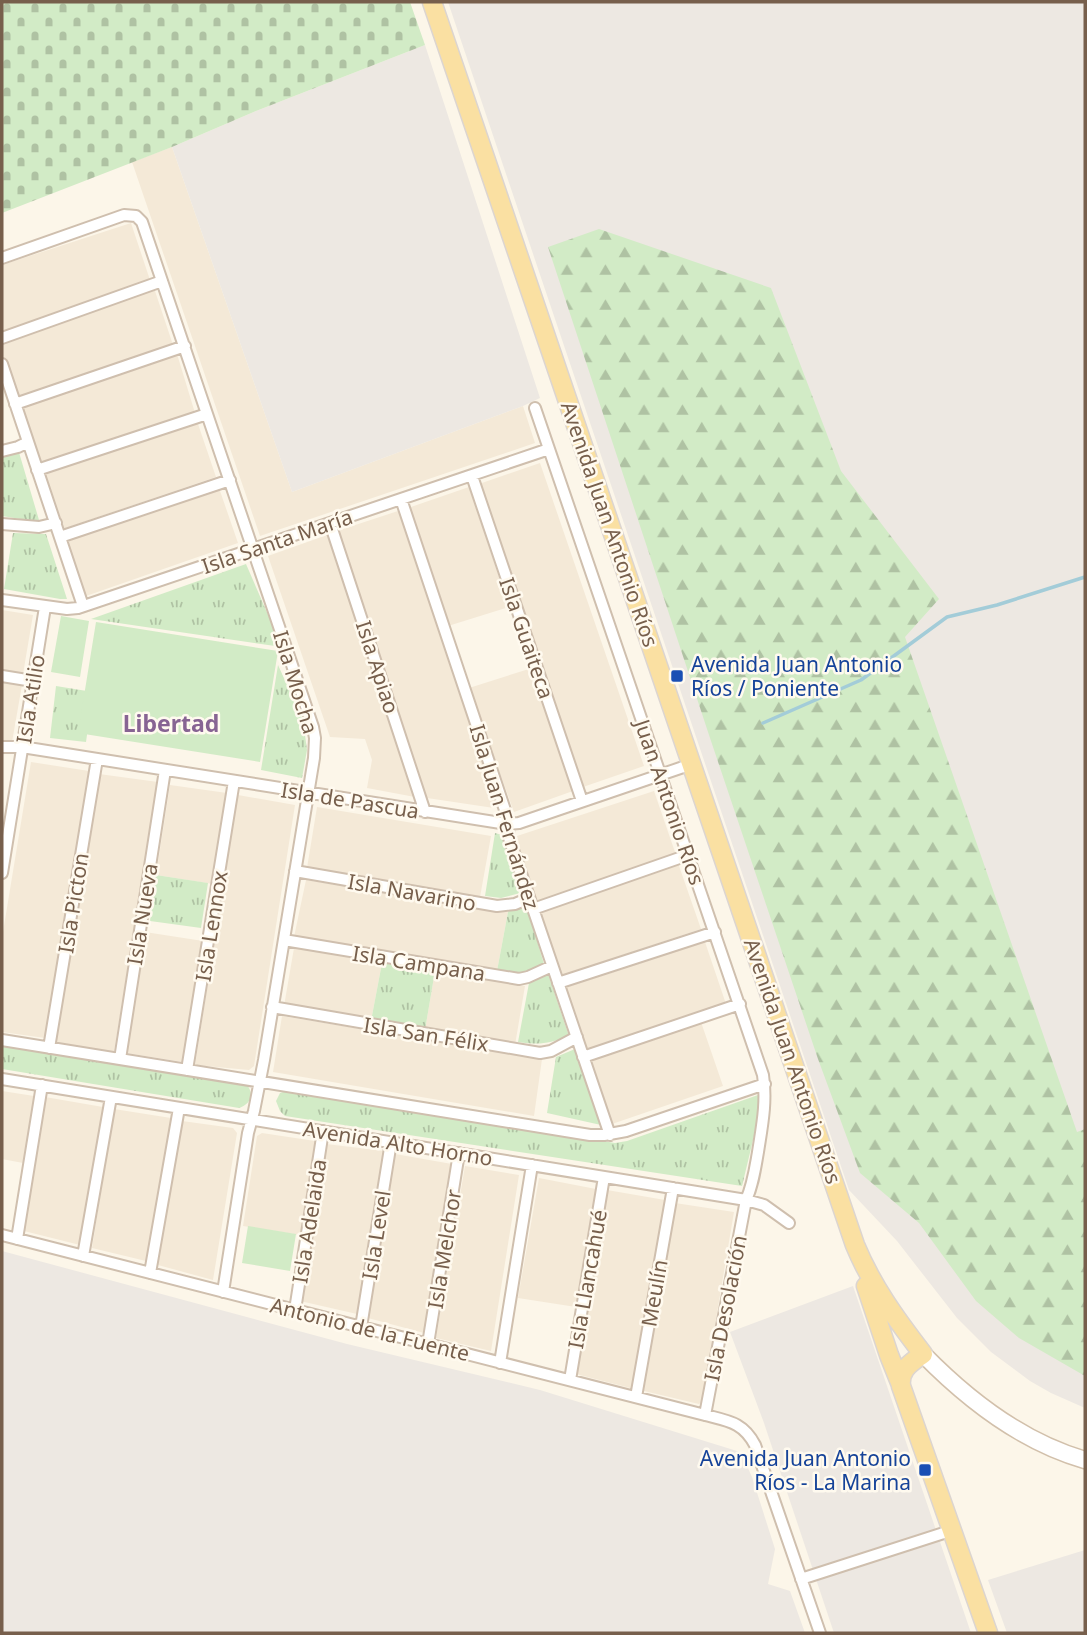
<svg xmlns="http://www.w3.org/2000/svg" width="1087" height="1635" font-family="'Noto Sans',sans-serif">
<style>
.residential{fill:#f4e9d7}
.industrial{fill:#ede8e2}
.grass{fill:url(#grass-tufts)}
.forest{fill:url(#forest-firs)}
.cemetery{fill:url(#cemetery-stones)}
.garden{fill:#d2ebc6}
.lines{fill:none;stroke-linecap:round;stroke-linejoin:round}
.stream{stroke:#a3ccd8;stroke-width:3.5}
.minor-casing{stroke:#cfbfae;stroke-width:14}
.secondary-casing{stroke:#d2c0ab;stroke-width:19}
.primary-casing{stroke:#dcd5d0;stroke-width:21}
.minor{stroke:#fff;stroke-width:10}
.secondary{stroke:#fff;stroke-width:16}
.primary{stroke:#fae0a2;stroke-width:18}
.transit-dot{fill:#1a4fb4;stroke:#fffaef;stroke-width:2.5}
.labels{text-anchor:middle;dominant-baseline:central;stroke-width:5;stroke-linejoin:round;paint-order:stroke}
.street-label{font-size:21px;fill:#775f4c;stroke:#fffaef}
.transit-label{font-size:21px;fill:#164399;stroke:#fffaef;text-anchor:start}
.neighbourhood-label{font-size:23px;font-weight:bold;fill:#876493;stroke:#fffaef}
</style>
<defs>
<pattern id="grass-tufts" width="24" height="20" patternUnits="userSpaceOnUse" patternTransform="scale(1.75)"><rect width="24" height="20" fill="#d2ebc6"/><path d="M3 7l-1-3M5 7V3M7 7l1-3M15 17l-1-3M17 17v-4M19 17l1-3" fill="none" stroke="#afc2a3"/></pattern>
<pattern id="forest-firs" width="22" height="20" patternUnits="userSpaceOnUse" patternTransform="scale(1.75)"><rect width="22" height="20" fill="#d2ebc6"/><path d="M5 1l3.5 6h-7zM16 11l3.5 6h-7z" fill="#afc2a3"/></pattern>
<pattern id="cemetery-stones" width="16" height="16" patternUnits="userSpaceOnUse" patternTransform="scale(1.75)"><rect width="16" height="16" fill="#d2ebc6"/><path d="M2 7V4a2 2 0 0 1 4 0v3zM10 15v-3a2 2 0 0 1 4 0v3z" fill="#afc2a3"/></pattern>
</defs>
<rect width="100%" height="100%" fill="#fcf6e9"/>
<!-- residential -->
<path class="residential" d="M172,147L292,492L523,406L535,443L260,536L132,162Z
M131,223L150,280L2,332V265Z
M154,288L173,345L18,399L2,353V342Z
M177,354L195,413L40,464L22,407Z
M197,421L216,477L63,529L44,473Z
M540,463L644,766L583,787L479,484Z
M469,487L509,607L448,626L408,508Z
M219,488L238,543L86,596L66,540Z
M398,511L498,801L494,808L427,798L337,531Z
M327,535L415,797L367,788L372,760L365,739L330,737L268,556Z
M2,610L33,615L23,674L2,671Z
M532,668L573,791L514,812L469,688Z
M2,682L22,685L12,742L2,741Z
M31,762L89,771L45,1038L2,1032V938Z
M99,774L158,782L114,1052L56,1042Z
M170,785L227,793L213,884L156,875Z
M654,791L676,855L536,904L514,837Z
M238,795L295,805L254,1066L249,1070L195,1065Z
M317,807L491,836L480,897L307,868Z
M678,863L701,929L560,976L539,912Z
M306,880L508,912L497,971L294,937Z
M145,932L203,941L183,1062L126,1053Z
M705,942L726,1004L585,1052L564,988Z
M294,948L382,963L371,1021L284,1006Z
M435,971L525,986L515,1045L425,1030Z
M282,1016L542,1059L534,1116L273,1072Z
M701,1022L723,1086L612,1124L589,1060Z
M2,1091L34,1096L23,1163L2,1159Z
M45,1097L103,1107L80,1245L24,1231Z
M114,1109L171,1118L146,1261L92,1248Z
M182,1121L233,1128L237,1133L213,1280L158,1265Z
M262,1133L315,1141L300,1235L243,1226L257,1136Z
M326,1144L384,1151L357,1314L300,1301Z
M395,1154L452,1164L424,1333L368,1318Z
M465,1166L519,1175L491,1351L436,1338Z
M539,1178L596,1189L576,1307L518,1298Z
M607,1190L665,1200L634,1389L576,1374Z
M675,1203L734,1212L702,1402L699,1404L644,1391Z"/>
<!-- industrial -->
<path class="industrial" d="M448,2H1085V1408L1051,1393L1030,1381L991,1352L957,1318L897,1241L849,1190Z
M425,45L540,398L523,406L292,492L172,147L256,111Z
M2,1251L347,1344L540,1390L737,1451L741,1453L752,1477L775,1549L768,1584L790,1591L805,1633H2Z
M853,1286L971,1633H834L764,1423L730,1332Z
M1085,1550V1633H1007L988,1580Z"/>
<!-- grass -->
<path class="grass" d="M18,449L39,520L33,521L2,516V453Z
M13,533L46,534L67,599H60L4,589Z
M246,564L282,647L91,619Z
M278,665L303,720L307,750L302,778L261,770Z
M56,686L93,692L86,742L50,738Z
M495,833L505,836L520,893L501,898L485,896Z
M156,875L208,883L201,928L150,921Z
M526,904L544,964L520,973L497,971L508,912L515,907Z
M382,963L435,971L425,1030L371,1021Z
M548,974L569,1036C547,1044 541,1045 518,1042L529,983Z
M2,1044L247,1085C255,1095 250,1104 239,1108L2,1069Z
M575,1049L601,1125L547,1113L556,1057Z
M286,1091L615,1143L627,1141L758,1095L761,1098L754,1136L742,1186L285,1116L280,1111L276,1101L280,1093Z"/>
<!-- forest -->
<path class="forest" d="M599,229L771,288L841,471L939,599L905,637L1077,1132L1085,1129V1376L1019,1338L976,1301L919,1223L860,1173L818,1059L709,735L548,247Z"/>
<!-- cemetery -->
<path class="cemetery" d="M2,2H410L425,45L256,111L172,147L2,213Z"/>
<!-- garden -->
<path class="garden" d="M61,616L89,621L80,677L51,672Z
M96,622L278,651L260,762L78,733Z
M248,1226L296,1234L290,1271L242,1263Z"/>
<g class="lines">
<!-- stream -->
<path class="stream" d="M763,723L861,680L947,617L997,605L1085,577"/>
<!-- minor casing -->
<g class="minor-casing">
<path id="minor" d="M2,258L124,215L136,216L142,222L313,727L315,738L314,758L264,1060L254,1111L248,1133L223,1292
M2,338L162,281
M2,364L83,606
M15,404L185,346
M535,408L763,1075C767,1102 762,1126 758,1152C755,1169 753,1185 746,1200L705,1415
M2,451L18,447L28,442
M37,470L207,414
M472,476L582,801
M401,499L506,813L509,838L610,1135
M330,523L425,812
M2,524L39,527L56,523
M60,537L230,480
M2,600L67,609L78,608L549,449
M2,676L33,681
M2,747H22L507,824L519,823L692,764
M295,871L497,906L515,904L529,898
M2,873L45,607
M533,909L688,855
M284,940L519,979L528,977L552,966
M558,983L715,932
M272,1007L540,1053L551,1051L577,1037
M2,1040L590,1135H604L626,1131L765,1084
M49,1048L97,759
M583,1057L740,1004
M120,1059L165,770
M187,1070L234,781
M2,1079L746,1200L764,1205L789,1223
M2,1235L705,1415C728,1421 743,1422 755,1445L820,1633
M17,1239L42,1085
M83,1256L111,1097
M150,1273L179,1108
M295,1310L323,1131
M361,1327L391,1142
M428,1344L459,1153
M500,1363L532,1165
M570,1380L604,1177
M636,1397L673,1188
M801,1579L953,1530"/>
</g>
<!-- secondary casing -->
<g class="secondary-casing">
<path id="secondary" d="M923,1354C968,1400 1022,1442 1085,1460"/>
</g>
<!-- primary casing -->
<g class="primary-casing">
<path id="primary" d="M432,2L855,1245C872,1286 896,1319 923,1354C911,1363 899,1369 901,1386L988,1633
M866,1286L889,1355L901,1385"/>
</g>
<!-- minor -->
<use href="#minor" class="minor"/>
<!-- secondary -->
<use href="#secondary" class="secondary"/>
<!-- primary -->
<use href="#primary" class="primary"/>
</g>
<!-- markers -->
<g class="transit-dot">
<rect x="670" y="669" width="14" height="14" rx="3.5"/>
<rect x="918" y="1463" width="14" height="14" rx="3.5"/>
</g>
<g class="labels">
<!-- street labels -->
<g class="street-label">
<text transform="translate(610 524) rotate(71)">Avenida Juan Antonio Ríos</text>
<text transform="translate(277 541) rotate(-19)">Isla Santa María</text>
<text transform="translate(527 638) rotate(71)">Isla Guaiteca</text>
<text transform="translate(378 667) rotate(72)">Isla Apiao</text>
<text transform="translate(296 682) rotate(73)">Isla Mocha</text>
<text transform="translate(30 699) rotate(-81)">Isla Atilio</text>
<text transform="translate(350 800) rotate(9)">Isla de Pascua</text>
<text transform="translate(670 802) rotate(71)">Juan Antonio Ríos</text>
<text transform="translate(505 817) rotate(73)">Isla Juan Fernández</text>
<text transform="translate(412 892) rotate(10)">Isla Navarino</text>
<text transform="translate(73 903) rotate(-81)">Isla Picton</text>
<text transform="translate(142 914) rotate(-81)">Isla Nueva</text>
<text transform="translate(211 926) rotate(-81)">Isla Lennox</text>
<text transform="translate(419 963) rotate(9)">Isla Campana</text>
<text transform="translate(426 1034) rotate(9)">Isla San Félix</text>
<text transform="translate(793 1061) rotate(71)">Avenida Juan Antonio Ríos</text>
<text transform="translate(398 1143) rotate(9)">Avenida Alto Horno</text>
<text transform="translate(309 1221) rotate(-81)">Isla Adelaida</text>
<text transform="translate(376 1235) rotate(-81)">Isla Level</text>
<text transform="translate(444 1249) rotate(-81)">Isla Melchor</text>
<text transform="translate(587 1279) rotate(-80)">Isla Llancahué</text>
<text transform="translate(654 1293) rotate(-80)">Meulín</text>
<text transform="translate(725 1308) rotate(-79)">Isla Desolación</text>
<text transform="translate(370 1329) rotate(14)">Antonio de la Fuente</text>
</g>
<!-- transit labels -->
<g class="transit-label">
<text x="691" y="664">Avenida Juan Antonio<tspan x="691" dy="24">Ríos / Poniente</tspan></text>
<text x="911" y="1458" text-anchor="end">Avenida Juan Antonio<tspan x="911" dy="24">Ríos - La Marina</tspan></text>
</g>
<!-- neighbourhood labels -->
<g class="neighbourhood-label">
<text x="171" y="723">Libertad</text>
</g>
</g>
<!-- border -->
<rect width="1087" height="1635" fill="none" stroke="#775f4c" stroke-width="7"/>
</svg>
